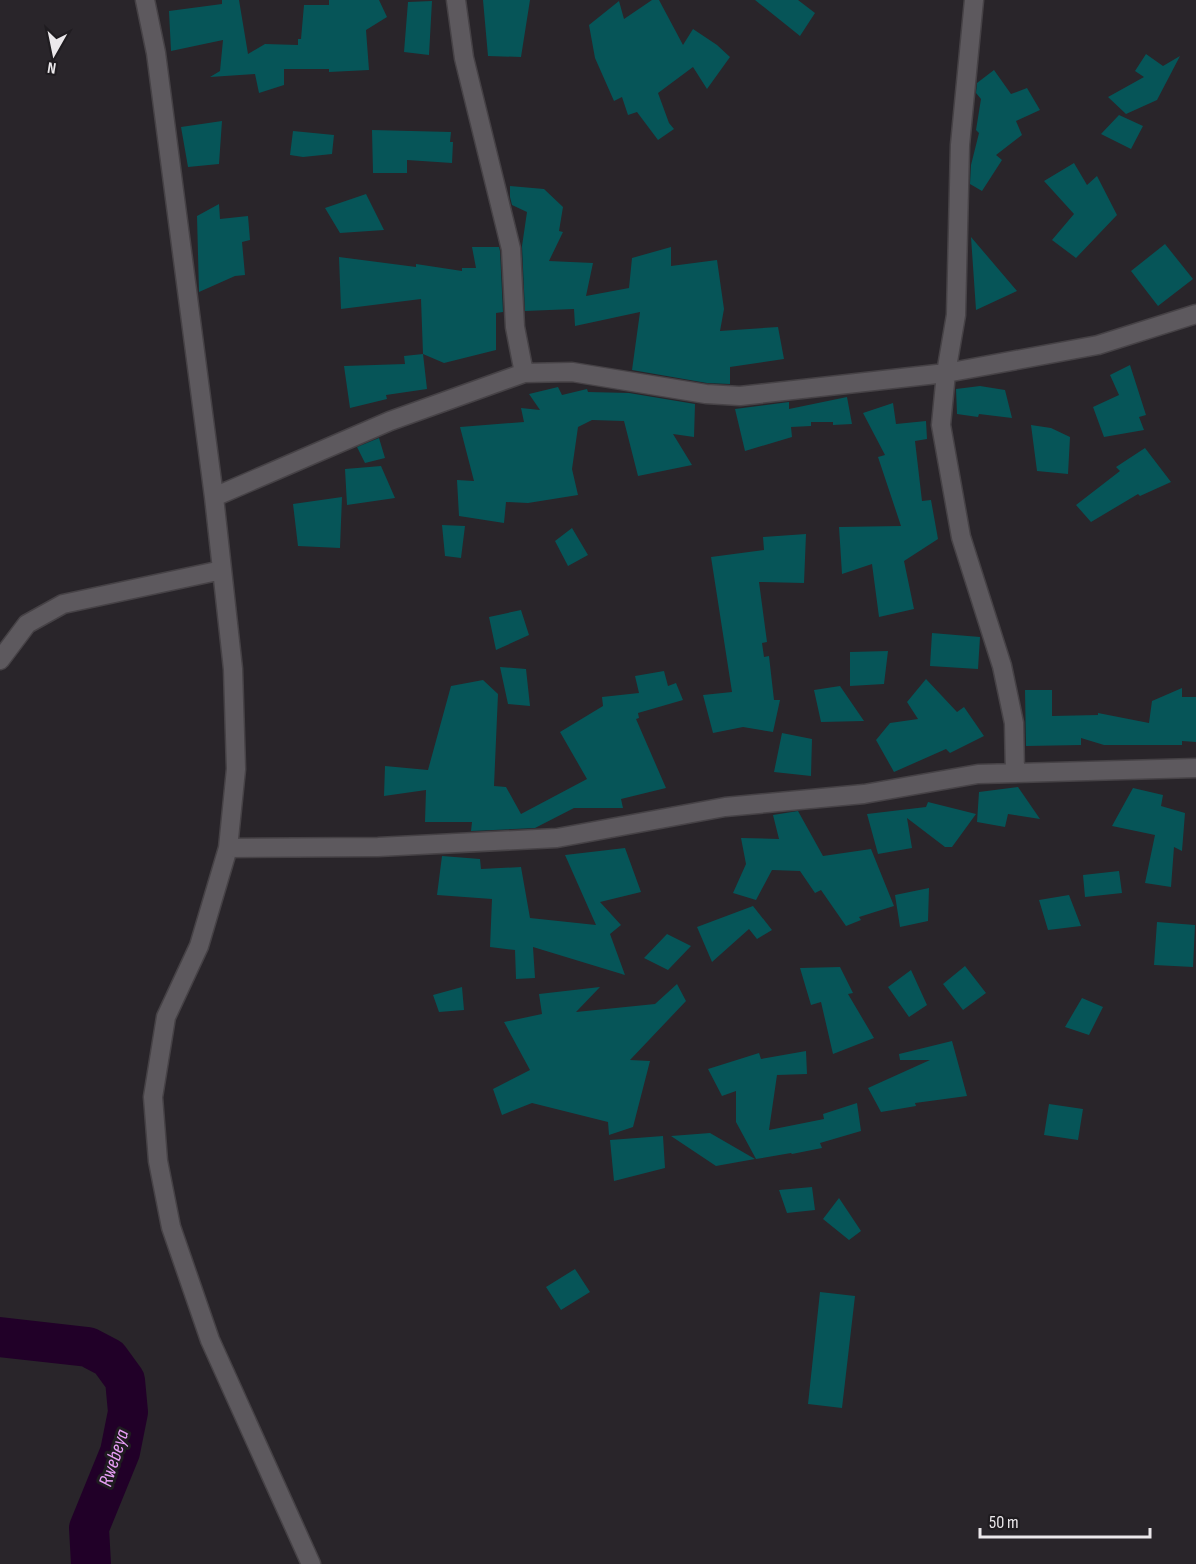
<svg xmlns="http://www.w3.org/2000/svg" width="1196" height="1564" font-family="'Sofia Sans Condensed',sans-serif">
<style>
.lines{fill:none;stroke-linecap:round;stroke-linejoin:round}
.river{stroke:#210028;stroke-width:40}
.building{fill:#065558}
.street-casing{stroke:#464246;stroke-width:21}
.street{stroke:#5d595e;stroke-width:18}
.labels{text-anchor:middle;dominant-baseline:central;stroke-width:6;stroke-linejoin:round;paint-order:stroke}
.water-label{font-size:20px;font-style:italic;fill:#e79ef5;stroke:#1f1c20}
</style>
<rect width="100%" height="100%" fill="#29252a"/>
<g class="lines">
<!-- river -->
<path class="river" d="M0,1337L88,1347L109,1358L125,1380L128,1412L120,1452L89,1528L91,1564"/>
</g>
<!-- building -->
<path class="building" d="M222,0H239L248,54L265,44L298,45V39H301L304,5H329V0H379L387,17L366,30L369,70L329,72V69H284V85L259,93L255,74L210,77L220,71L223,40L171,51L169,11L222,4Z
M483,0H530L521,57L488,56Z
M652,0H659L683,45L693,29L717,45L730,57L707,89L693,67L658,93L669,123L674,129L658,140L637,112L628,115L622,97L614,101L595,58L589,25L619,1L624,19Z
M755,0H798L815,13L800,36Z
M432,1L429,55L404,52L408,2Z
M1146,54L1163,66L1180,56L1157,100L1126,114L1108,97L1144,77L1135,71Z
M994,70L1011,94L1027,88L1040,110L1016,121L1022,135L996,155L1002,160L982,191L970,184L971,165L979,133L976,130L981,99L976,93L977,83Z
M1119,115L1143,126L1131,149L1101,134Z
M222,121L219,164L188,167L181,127Z
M372,130L451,132L450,142H453L452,163L407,160V173H373Z
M293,131L334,135L332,154L303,157L290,155Z
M1074,163L1087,185L1097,176L1117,215L1076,258L1052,240L1074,214L1044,181Z
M510,186L544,189L563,207L559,231L563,232L549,261L593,263L586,296L629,288L632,258L671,247V266L717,260L724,309L720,331L778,327L784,359L730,367V384L707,383L632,370L640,312L575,326L574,309L525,311L522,246L527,212L512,205L510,197Z
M366,194L384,230L340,233L325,208Z
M219,204L220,219L248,216L250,240L242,242L245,275L235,276L199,292L197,216Z
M971,237L1017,291L976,310Z
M1165,244L1193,279L1158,306L1131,271Z
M472,247H499L500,251L503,312L496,313V350L444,363L423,354L421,299L341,309L339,257L416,267V264L462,271V268H476Z
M423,354L427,389L386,395L387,399L350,408L344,366L405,364L404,356Z
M1130,365L1146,415L1139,417L1144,430L1104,437L1093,407L1119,395L1110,375Z
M980,386L1005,390L1012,418L979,414L978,417L957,414L956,389Z
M558,387L562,395L587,389L588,392L629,393L695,404L694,437L673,434L692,465L638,476L624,421L592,420L578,427L572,469L578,495L528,503L506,502L504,523L459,516L457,480L474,481L460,427L524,422L521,408L540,410L529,394Z
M847,397L852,424L833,425V422H811V426L791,427L792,437L745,451L735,409L789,402V409Z
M893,403L896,424L926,421L927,439L915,441L922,501L931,500L938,539L904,561L914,609L879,617L872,564L842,574L839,527L901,526L878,457L885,455L863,413Z
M1031,425L1051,428L1070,437L1068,474L1037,471Z
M379,438L385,458L365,463L357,447Z
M1145,448L1171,482L1140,496L1138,494L1091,522L1076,505L1120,471L1116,467Z
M381,466L395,498L347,505L345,469Z
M342,497L340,548L298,546L293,504Z
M442,525L465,526L461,558L445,556Z
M572,528L588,555L568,566L555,541Z
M806,534L804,583L759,582L767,642L762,643L764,657L769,656L774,700H780L773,732L743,727L713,733L703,695L732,692L711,557L764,550L763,537Z
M521,610L529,635L496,650L489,617Z
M932,633L980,637L978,669L930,666Z
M888,651L884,684L850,686V652Z
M500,667L526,669L530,706L508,704Z
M664,671L668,686L676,683L683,700L638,713L639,718L636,719L666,788L621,799L623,808H574L535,828L471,831L472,822H425L426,790L384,796L385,766L428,770L451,686L483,680L498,694L494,786L506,787L521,814L587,779L560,732L603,706L602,697L639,693L635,676Z
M926,679L957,712L964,707L984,736L950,753L946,749L894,772L876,740L890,723L918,719L907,702Z
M840,686L864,721L821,722L814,690Z
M1182,688V697H1196V742L1182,741V745H1104L1081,738V745L1026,746L1025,690H1052V716L1098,715V713L1149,723L1152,701Z
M782,733L812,739L811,776L774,772Z
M1018,787L1040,819L1008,814L1005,827L977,822L979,792Z
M1133,788L1163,795L1161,806L1185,813L1182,851L1174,847L1171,887L1145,883L1155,835L1112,826Z
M928,802L976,814L952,847H945L907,818L912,848L878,854L867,814L926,807Z
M798,811L823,856L871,849L894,906L859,917L861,920L846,926L821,890L815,893L800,871L772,870L756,900L733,893L746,864L741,838L779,839L773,815Z
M625,848L641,892L600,902L621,925L610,934L625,975L533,947L535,978L516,979L515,950L490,947L492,899L437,895L442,856L480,859L481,869L521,867L530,918L596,925L565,855Z
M1119,871L1122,893L1085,897L1083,875Z
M929,888L928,921L900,927L895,895Z
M1069,895L1081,926L1048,930L1039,900Z
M753,906L772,930L757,939L749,929L712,962L697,927Z
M1157,922L1195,925L1193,967L1154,965Z
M667,934L691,946L668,970L644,958Z
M965,966L986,993L963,1010L943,984Z
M840,967L853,993L848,994L874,1038L833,1054L821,1002L811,1005L800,968Z
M911,970L927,1005L909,1017L888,987Z
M677,984L686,1001L630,1060L650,1061L633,1127L609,1135L608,1122L532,1103L502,1115L493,1089L530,1070L504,1022L542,1014L539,994L600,987L576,1012L655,1004Z
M462,987L464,1010L439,1012L433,995Z
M1082,998L1103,1007L1089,1035L1065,1027Z
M952,1041L967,1096L915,1103L916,1106L881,1112L868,1088L930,1060H900L899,1054Z
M806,1051L807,1074L777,1075L769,1130L824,1119L823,1114L857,1103L861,1131L820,1143L822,1148L792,1154L791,1153L756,1159L736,1122V1091L722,1096L708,1069L759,1053L761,1059Z
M1049,1104L1083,1109L1078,1140L1044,1135Z
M710,1133L755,1159L716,1166L671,1136Z
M663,1136L665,1168L614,1181L610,1140Z
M812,1187L815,1210L787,1213L779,1190Z
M839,1198L861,1231L849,1240L823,1219Z
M575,1269L590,1292L561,1310L546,1287Z
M820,1292L855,1296L842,1408L808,1404Z"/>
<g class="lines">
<!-- street casing -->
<g class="street-casing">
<path id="street" d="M145,0L156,53L214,497L233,669L236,769L228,848L199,946L166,1017L153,1097L158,1161L171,1227L210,1340L311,1564
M456,0L464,58L511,249L515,327L524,373
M974,0L960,145L956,315L946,373L941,425L961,537L1002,666L1014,723L1015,773
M214,497L390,421L524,373L572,372L706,394L740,396L946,373L1098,345L1196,314
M0,660L27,624L63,604L222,570
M228,848L378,847L557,838L725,807L864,794L978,774L1196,768"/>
</g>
<!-- street -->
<use href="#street" class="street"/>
</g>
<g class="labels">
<!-- water labels -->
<g class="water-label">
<text transform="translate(114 1458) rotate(-72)">Rwebeya</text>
</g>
</g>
<!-- north arrow -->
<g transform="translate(54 54) rotate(189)" stroke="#1f1c20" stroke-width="4.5" paint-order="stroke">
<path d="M0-4.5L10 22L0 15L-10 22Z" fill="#ebe8eb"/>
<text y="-9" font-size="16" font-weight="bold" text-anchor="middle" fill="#ebe8eb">N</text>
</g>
<!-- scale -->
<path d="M980 1528v9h170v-9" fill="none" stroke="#ebe8eb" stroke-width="3"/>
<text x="989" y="1528" font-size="18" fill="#ebe8eb" stroke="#1f1c20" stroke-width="4.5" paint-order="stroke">50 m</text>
</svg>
